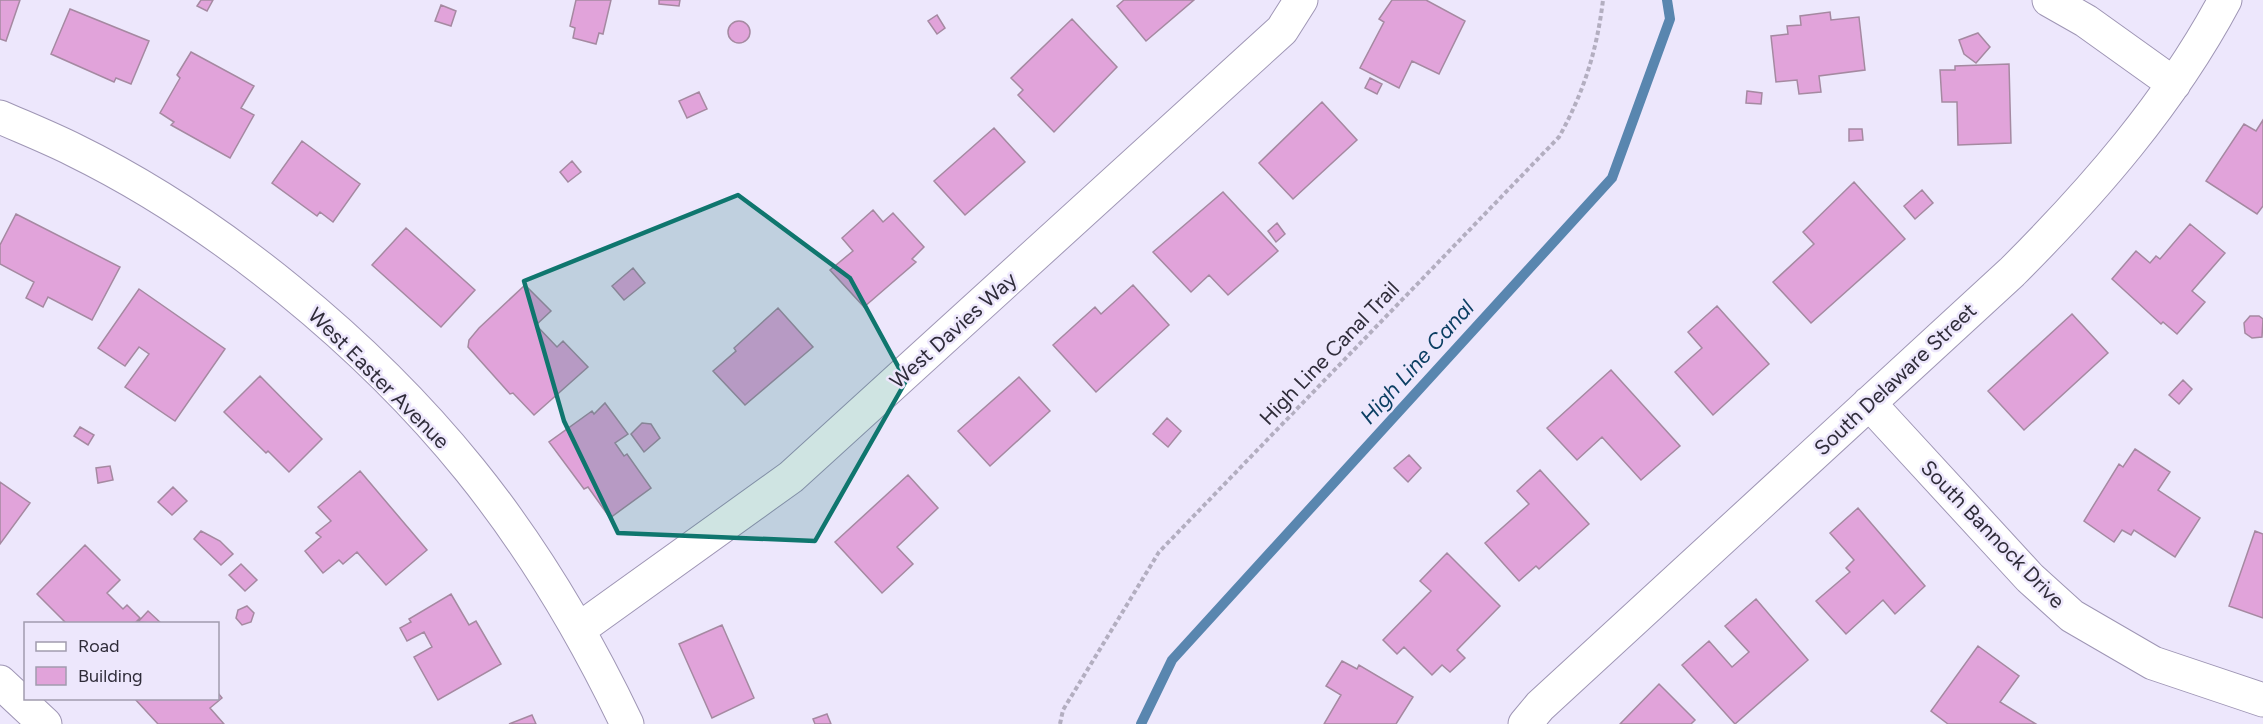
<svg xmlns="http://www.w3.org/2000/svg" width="2263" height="724" font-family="Figtree,sans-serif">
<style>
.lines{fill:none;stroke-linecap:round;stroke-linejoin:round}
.stream{stroke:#5986af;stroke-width:10}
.building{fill:#e1a3da;stroke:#a589a1;stroke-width:1.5}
.minor-casing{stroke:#9f96b5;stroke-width:35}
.path{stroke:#b3aec0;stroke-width:4;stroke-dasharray:4.5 3;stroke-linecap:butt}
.minor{stroke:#fff;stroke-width:33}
.marked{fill:#0f766e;fill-opacity:0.2;stroke:#0f766e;stroke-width:4.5;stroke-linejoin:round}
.labels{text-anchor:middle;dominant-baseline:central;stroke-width:5;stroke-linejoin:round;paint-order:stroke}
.street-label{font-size:21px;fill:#2f2c39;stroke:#ede7fc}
.water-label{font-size:22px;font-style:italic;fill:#0c3f63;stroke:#ede7fc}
</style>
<rect width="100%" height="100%" fill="#ede7fc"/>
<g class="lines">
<!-- stream -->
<path class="stream" d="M1141,724L1172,660L1612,178L1670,19L1667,0"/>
</g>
<!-- building -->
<path class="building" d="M0,0H20L6,41L0,39Z
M201,0H213L207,11L197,6Z
M576,0H611L603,34L599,33L596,44L573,38L575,28L570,26Z
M659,0H680L679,6L659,4Z
M1124,0H1194L1146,41L1117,6Z
M1392,0H1426L1465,21L1439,74L1412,61L1399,88L1360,68L1384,22L1379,19Z
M441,5L456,11L451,26L435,21Z
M70,9L149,41L131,84L116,78L114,82L51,54Z
M1830,12L1831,20L1859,17L1865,70L1819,76L1821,92L1799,94L1797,80L1776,82L1771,36L1788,34L1787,26L1801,25L1800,16Z
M937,15L945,28L937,34L928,21Z
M1072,19L1117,67L1054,132L1018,95L1023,90L1011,78Z
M728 32a11 11 0 1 1 22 0a11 11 0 1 1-22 0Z
M1978,33L1990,47L1976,63L1964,54L1959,40Z
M191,52L254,86L241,108L254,115L230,158L171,125L174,122L160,113L180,78L177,75Z
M2009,64L2011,143L1958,145L1957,102H1942L1940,70H1955V66Z
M1370,78L1382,84L1377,94L1365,88Z
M1747,91L1762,93L1761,104L1746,103Z
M699,92L707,109L687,118L679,101Z
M1322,102L1357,140L1293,199L1259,163Z
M2263,120V206L2257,214L2206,181L2244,124L2256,131Z
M994,128L1025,162L965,215L934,181Z
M1849,129H1862L1863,140L1849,141Z
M302,141L360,184L333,222L320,212L317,216L272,183Z
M572,161L581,172L568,182L560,172Z
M1854,182L1905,239L1811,323L1773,282L1814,244L1803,232Z
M1922,190L1933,203L1915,219L1904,206Z
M1223,192L1278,251L1228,295L1209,275L1191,292L1153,252Z
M873,210L883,222L893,213L924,247L912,259L916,262L864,307L830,270L853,251L842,238Z
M16,214L120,267L92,320L48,297L43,307L26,298L34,282L0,264V245Z
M1277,223L1285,234L1276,242L1268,231Z
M2190,224L2225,253L2192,291L2205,302L2177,334L2163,322L2161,324L2112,279L2136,251L2150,263L2156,256L2160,259Z
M406,228L475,290L441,327L372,265Z
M633,268L645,283L624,300L612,286Z
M525,285L551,311L536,325L557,347L563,341L588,367L534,415L513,393L510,394L468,347L469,340L479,328Z
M1133,285L1169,325L1096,392L1053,345L1095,307L1101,314Z
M139,289L225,349L175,421L125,387L149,354L139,347L125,366L98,348Z
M1717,306L1769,364L1713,415L1675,372L1702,348L1688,332Z
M778,308L813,347L745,405L713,371L736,351L734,348Z
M2072,314L2108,353L2024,430L1988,391Z
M2250,316H2259L2263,319L2262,337L2252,338L2245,333L2244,323Z
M1611,370L1680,446L1641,480L1602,437L1577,460L1547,428Z
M260,376L322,439L289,472L268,451L266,453L224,412Z
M1019,377L1050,411L990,466L958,431Z
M2183,380L2192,389L2179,404L2169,395Z
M605,403L628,434L615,443L624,456L627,454L651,488L610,518L588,487L584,489L549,442L592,411L594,414Z
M1167,418L1181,431L1168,447L1153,434Z
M642,423L651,424L660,438L644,452L631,434Z
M80,427L94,435L88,445L74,436Z
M2135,449L2170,472L2158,490L2200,518L2175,557L2134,530L2131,535L2122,530L2114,542L2084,521L2119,464L2123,467Z
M1409,455L1421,468L1408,482L1394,468Z
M110,466L113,480L98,483L96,468Z
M1540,470L1589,524L1539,569L1536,566L1519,581L1485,543L1529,504L1517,491Z
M360,471L427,550L386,585L357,552L343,564L339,560L323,573L305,551L321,537L316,533L331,521L318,507Z
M908,475L938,508L897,547L913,564L882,593L835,542Z
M0,482L30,503L0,544Z
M173,487L187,501L172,515L158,502Z
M1858,508L1925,586L1895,614L1883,600L1846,634L1816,601L1850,572L1846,568L1854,560L1830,533Z
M201,531L220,541L233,554L221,565L194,539Z
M2255,531L2263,534V618L2229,606Z
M85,545L120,580L107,593L123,609L127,605L140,618L134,624H67L37,594Z
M1447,553L1500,606L1457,650L1465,658L1450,672L1442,665L1432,675L1404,647L1397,654L1383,640L1431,591L1420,581Z
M241,564L257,580L245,591L229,575Z
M451,594L469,625L476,621L501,664L438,700L414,657L432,647L424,632L407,641L400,628L411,622L409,619Z
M1756,599L1808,660L1735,724L1682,665L1709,641L1732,667L1749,652L1725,626Z
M247,606L254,613L251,622L242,625L236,618L238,610Z
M148,611L162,624L138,622Z
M722,625L754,698L712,718L679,644Z
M1978,646L2019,676L2000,702L2036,724H1948L1931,711Z
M1342,661L1357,669L1359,665L1413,697L1396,724H1324L1341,695L1326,686Z
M1659,684L1695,720L1691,724H1620Z
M218,693L222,698L210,708L224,724H158L134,698H218Z
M827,714L831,724H815L813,719Z
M532,715L536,724H509Z"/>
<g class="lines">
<!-- minor casing -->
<g class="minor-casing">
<path id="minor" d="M2049,0L2086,21L2174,84
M0,117C25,128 50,138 74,150C219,221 369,345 470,470C533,548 584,634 627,724
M1869,403L2030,578L2072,616L2153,663L2263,700
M578,630L791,477L1282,30L1301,0
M0,682L45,724
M1525,724L1540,706L2012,272C2094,190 2170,103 2225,0"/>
</g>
<!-- path -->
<path class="path" d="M1060,724L1063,710L1159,552L1559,137C1584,92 1597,50 1603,0"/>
<!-- minor -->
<use href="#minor" class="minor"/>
</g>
<!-- marked area -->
<path class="marked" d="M738,195L850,278L906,381L815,541L618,533L564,421L524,281Z"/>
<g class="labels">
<!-- street labels -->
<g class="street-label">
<text transform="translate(953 330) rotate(-42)">West Davies Way</text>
<text transform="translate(1329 353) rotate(-46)">High Line Canal Trail</text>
<text transform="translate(379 378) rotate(45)">West Easter Avenue</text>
<text transform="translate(1895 379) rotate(-43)">South Delaware Street</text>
<text transform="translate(1993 534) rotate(46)">South Bannock Drive</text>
</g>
<!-- water labels -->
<g class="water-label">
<text transform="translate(1417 362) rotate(-48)">High Line Canal</text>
</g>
</g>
<!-- legend -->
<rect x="24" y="622" width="195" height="78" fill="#ede7fc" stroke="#a19cae" stroke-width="1.5"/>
<rect x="36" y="642" width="30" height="9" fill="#ffffff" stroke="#a19cae" stroke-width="1.5"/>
<text x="78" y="652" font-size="18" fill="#2f2c39">Road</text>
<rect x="36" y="667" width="30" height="18" fill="#e1a3da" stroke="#a19cae" stroke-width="1.5"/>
<text x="78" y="682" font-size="18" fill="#2f2c39">Building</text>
</svg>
